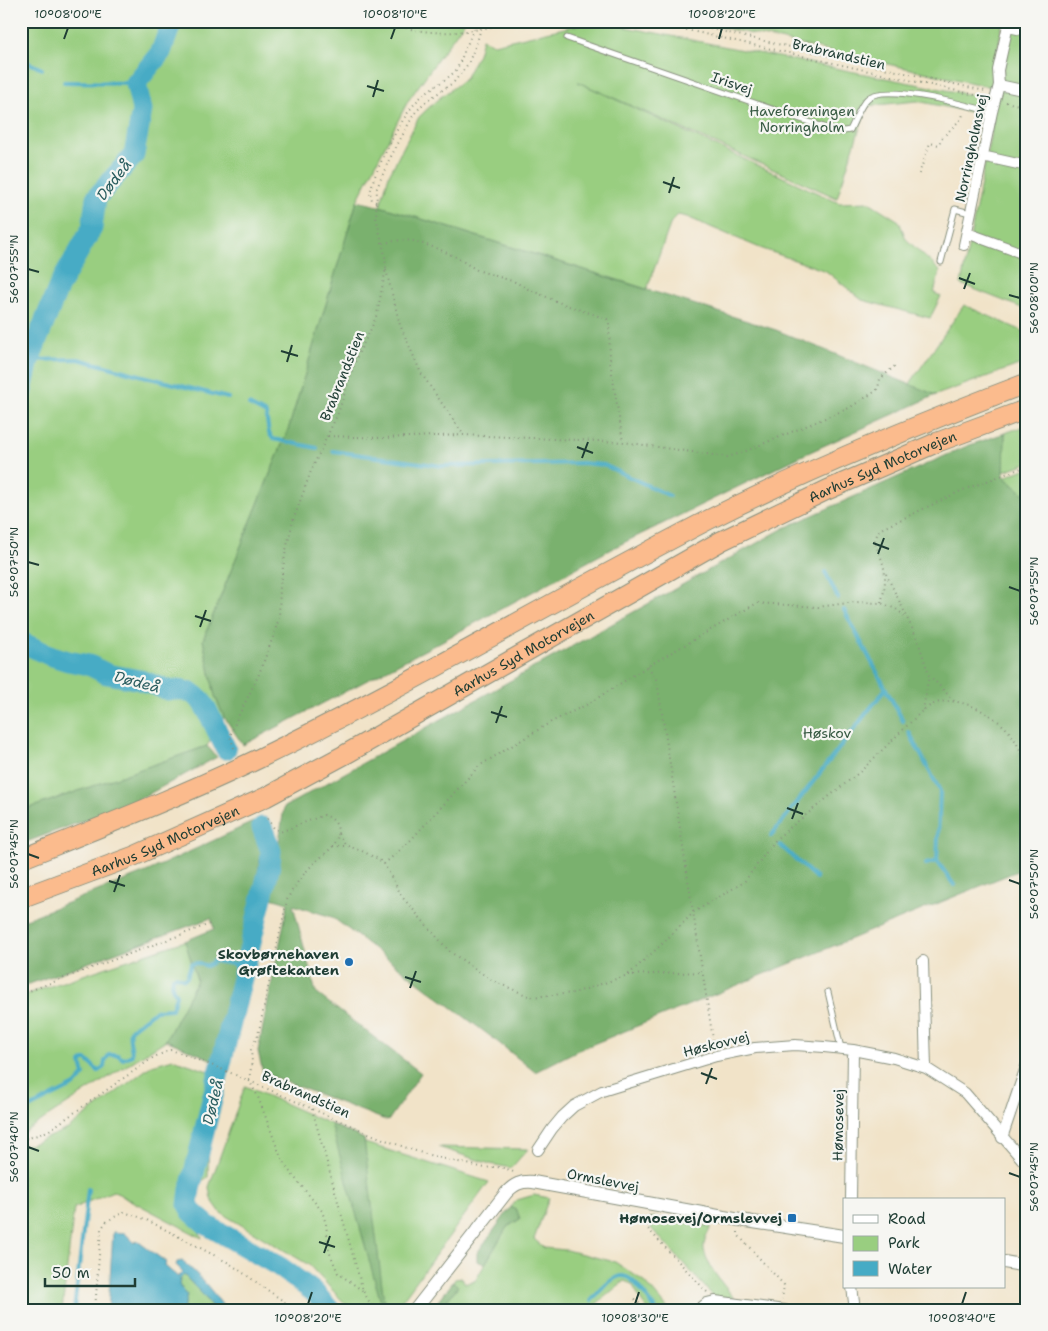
<svg xmlns="http://www.w3.org/2000/svg" width="1048" height="1331" font-family="'Shantell Sans',sans-serif">
<style>
.green{fill:#99ce80;stroke:#5c865a}
.forest{fill:#7ab16e;stroke:#4c7751}
.water{fill:#46abc5;stroke:#32747c}
.lines{fill:none;stroke-linecap:round;stroke-linejoin:round}
.stream{stroke:#46abc5;stroke-width:4}
.river{stroke:#46abc5;stroke-width:21}
.service-casing{stroke:#88907e;stroke-width:7}
.minor-casing{stroke:#88907e;stroke-width:12}
.tertiary-casing{stroke:#88907e;stroke-width:14}
.motorway-casing{stroke:#88907e;stroke-width:21}
.path{stroke:#88907e;stroke-width:2;stroke-dasharray:1 4;stroke-linecap:butt}
.service{stroke:#fff;stroke-width:5}
.minor{stroke:#fff;stroke-width:10}
.tertiary{stroke:#fff;stroke-width:12}
.motorway{stroke:#fbbb8d;stroke-width:19}
.ticks{fill:none;stroke:#1f3d34;stroke-width:2}
.poi-dot{fill:#1f6fb2;stroke:#f6f6f2;stroke-width:2}
.labels{text-anchor:middle;dominant-baseline:central;stroke-width:4.5;stroke-linejoin:round;paint-order:stroke}
.street-label{font-size:14px;fill:#1f3d34;stroke:#f6f6f2}
.park-label{font-size:14px;fill:#375a43;stroke:#f6f6f2}
.poi-label{font-size:14px;font-weight:bold;fill:#1f3d34;stroke:#f6f6f2;text-anchor:end}
.water-label{font-size:15px;font-style:italic;fill:#2b5e60;stroke:#f6f6f2}
.neatline{fill:none;stroke:#1f3d34;stroke-width:2}
.ticks-label{font-size:12px;text-anchor:middle;fill:#1f3d34}
</style>
<rect width="100%" height="100%" fill="#f6f6f2"/>
<filter id="ink" filterUnits="userSpaceOnUse"><feTurbulence type="fractalNoise" baseFrequency=".02" numOctaves="2"/><feDisplacementMap in="SourceGraphic" scale="10" xChannelSelector="R" yChannelSelector="G"/><feConvolveMatrix kernelMatrix="1 2 1 2 8 2 1 2 1" color-interpolation-filters="sRGB"/></filter>
<filter id="wash" filterUnits="userSpaceOnUse"><feTurbulence type="fractalNoise" baseFrequency=".0096" numOctaves="4" result="noise"/><feDisplacementMap in="SourceGraphic" scale="20" xChannelSelector="R" yChannelSelector="G"/><feGaussianBlur stdDeviation="1.12" result="paint"/><feColorMatrix in="noise" values="0 0 0 0 0 0 0 0 0 0 0 0 0 0 0 0 0 1.4 0 .05"/><feComposite in="paint" operator="in"/></filter>
<g filter="url(#wash)">
<rect width="100%" height="100%" fill="#f1e3c8"/>
<!-- green -->
<path class="green" d="M21,21H465L408,101L357,201L289,427L203,640L215,696L224,717L207,746L21,811Z
M595,21L997,100L1014,21H1027V310L961,284L994,117L917,101L867,106L837,198L578,82L839,203L869,202L899,221L906,239L940,271L934,293L941,296L930,318L862,300L826,271L760,248L687,217L678,215L671,222L647,289L380,206L389,175L419,117L438,99L465,79L478,54L482,39L494,44Z
M694,21H1003L991,87Z
M964,305L1027,333V362L936,395L909,385Z
M1027,425V463L1004,471L1005,433Z
M1027,468V496L1004,477Z
M185,941L197,980L166,1040L21,1134V996Z
M173,1059L211,1072L208,1177L184,1193L202,1238L113,1191L74,1208L62,1310H21V1144L29,1145L68,1129L152,1065Z
M245,1086L364,1139L365,1143L489,1182L395,1310H351L309,1265L221,1213L211,1199L209,1187Z
M1027,1098V1154L1019,1122Z
M438,1147L528,1149L511,1168L490,1164Z
M534,1195L549,1198L534,1239L544,1248L566,1250L615,1262L645,1282L669,1310H648L642,1302L632,1284L624,1281L595,1305L596,1310H440L457,1286L453,1282L455,1279L462,1278L465,1283L475,1281L507,1227L520,1219L517,1211L511,1207L517,1200Z
M652,1217L711,1227C708,1233 703,1242 704,1250C708,1268 723,1284 734,1298L714,1297L651,1228Z
M184,1275L204,1296L214,1310H183L187,1295L179,1285L180,1279Z"/>
<!-- forest -->
<path class="forest" d="M357,201L383,207L776,330L936,395L799,457L613,548L442,641L243,745L224,717L215,696L203,640L289,427Z
M1005,433L1004,477L1027,496V867L576,1051L535,1072L494,1039L332,917L293,905L316,993L421,1073L388,1121L263,1073L258,1051L288,903L271,898L284,807L784,528L967,446Z
M207,746L217,757L136,801L21,844V811Z
M253,822L263,842L253,903L215,1061L166,1040L197,980L185,941L214,929L211,918L21,987V921L146,872Z
M331,1124L364,1139L385,1310H383Z
M511,1207L517,1211L520,1219L507,1227L485,1264L477,1261V1253Z
M453,1282L458,1286L440,1310H431Z"/>
<!-- water -->
<path class="water" d="M113,1232L125,1233L135,1243L136,1240L166,1262L165,1266L178,1277L183,1272L176,1265L177,1262L182,1261C200,1275 213,1292 226,1310H214L204,1296L184,1275L180,1279L179,1285L187,1295L183,1310H108Z"/>
<g class="lines">
<!-- stream -->
<path class="stream" d="M21,59L42,69
M64,82L136,83
M29,360L78,359L228,398
M249,405L266,414L269,433L273,439L317,448
M333,451L442,466L582,463L604,465L670,496
M825,572L838,598
M844,610L903,721
M909,732L940,791L937,861L954,885
M771,836L886,688
M780,845L816,878
M926,864L937,861
M21,1112L75,1085L84,1075L81,1063L84,1060H87L98,1071L104,1067L105,1061L109,1055H118L123,1059L132,1055C132,1046 128,1040 130,1030L156,1010L172,1009L176,995L172,987L173,977L176,976L184,979L187,977L191,964L198,963L207,966L214,961L246,966
M591,1301C625,1261 628,1273 656,1310
M74,1310L88,1189"/>
<!-- river -->
<path class="river" d="M21,395L29,360L59,286L92,228L96,198L134,155L142,110L136,83L161,52L172,21
M21,642L49,655L68,661L89,665L107,674L140,680L168,690H179L190,692L200,699L207,710L226,749
M262,827L271,851L270,865L190,1189L188,1205L192,1212L207,1225L280,1267L314,1292L330,1310"/>
</g>
</g>
<g filter="url(#ink)">
<g class="lines">
<!-- service casing -->
<g class="service-casing">
<path id="service" d="M567,38L838,132L850,130C855,121 860,105 867,99C882,82 970,106 992,112
M941,262L955,209L970,213
M828,992L841,1048"/>
</g>
<!-- minor casing -->
<g class="minor-casing">
<path id="minor" d="M1008,27L1027,31
M999,85L1027,91
M982,156L1027,166
M967,233L1027,255
M964,245L992,112L999,85L998,70L1009,21
M923,961L926,1068
M1002,1138L1027,1064
M538,1150L552,1129L562,1117L574,1106L602,1091L716,1056L755,1048L795,1045L824,1047L853,1050L894,1058L926,1068L965,1093L1027,1165
M851,1200L853,1050
M852,1287L855,1310
M698,1310L707,1303L715,1301L785,1310"/>
</g>
<!-- tertiary casing -->
<g class="tertiary-casing">
<path id="tertiary" d="M1004,1262L1027,1266
M415,1310L506,1193C514,1184 521,1181 533,1182L740,1220L844,1236"/>
</g>
<!-- motorway casing -->
<g class="motorway-casing">
<g id="motorway">
<path d="M21,859C101,827 181,796 258,759C411,685 557,598 708,520C811,468 919,424 1027,383"/>
<path id="s1" d="M21,898L134,856L266,797L346,754L721,541L827,490L938,442L1027,409"/>
</g>
</g>
<!-- path -->
<path class="path" d="M382,21C398,26 415,31 432,32C460,34 489,28 516,21
M404,21L431,25L491,21
M647,21L984,97
M676,21L985,91
M567,29V21
M1006,102L1027,107
M919,174L930,143L939,145L941,139L962,118L963,114
M376,202L372,200L370,193L373,181C382,158 403,113 421,97C432,86 447,81 457,69L477,21
M383,243L401,240L414,241L436,248L454,256L477,270L515,282L528,289L563,304L607,319L609,322L610,361L623,442
M386,270L400,325L421,373L463,434
M328,436L382,438L463,435L623,442L727,457L741,453L849,408L876,391L878,388L880,379L896,365
M886,574L907,617
M881,603C888,579 886,565 874,542L879,530L963,490L1027,466
M648,666L657,681L714,1046
M929,675L955,702
M234,748L230,736L236,721L259,674L273,637L279,618L280,585L286,550L293,521L311,471L338,413L357,356L371,329L377,314L386,268L385,255L376,217L377,188L388,162L414,114L424,103L454,82L468,64L477,42L483,21
M338,834L347,846
M333,846H348L362,851L378,859L384,864L403,898L449,951L493,981L531,997L574,993L628,975L661,945L694,912L744,882L777,838L861,771L923,710C928,707 934,703 940,702C964,697 997,716 1011,734C1017,743 1023,755 1027,765
M384,864L408,843L479,766L551,722L588,704L648,666L757,603L818,607L855,602L881,603L896,609L907,618L917,638L929,675L923,710
M628,975L703,972
M21,994L210,924
M249,1080L252,1062L251,1050L258,1035L287,900C293,887 302,876 312,865C318,859 327,853 333,846C342,834 339,820 324,815L280,832L274,828L267,818
M249,1080L258,1097L280,1155L290,1172L322,1211L326,1224L329,1251L338,1273L363,1291
M312,1109L363,1291L374,1310
M21,1139L29,1138L48,1131L154,1057L171,1050C252,1078 327,1119 407,1148C432,1157 459,1162 485,1168C495,1166 506,1167 515,1173
M650,1215L647,1228L707,1292
M738,1232V1235L784,1285L782,1299
M635,1299L645,1310
M95,1310L101,1229L107,1221L124,1212L145,1219L229,1263L296,1310"/>
<!-- service -->
<use href="#service" class="service"/>
<!-- minor -->
<use href="#minor" class="minor"/>
<!-- tertiary -->
<use href="#tertiary" class="tertiary"/>
<!-- motorway -->
<use href="#motorway" class="motorway"/>
</g>
</g>
<!-- ticks -->
<path class="ticks" d="M64,39L68,28M391,39L395,28M719,39L722,28M367,86L384,91M373,97L378,80M663,182L680,188M669,193L674,177M28,269L39,272M959,278L975,284M964,289L970,273M1009,295L1020,298M281,351L298,356M287,362L292,345M577,447L593,453M582,458L588,442M873,543L889,549M878,554L884,538M28,562L39,565M1009,587L1020,591M195,616L211,621M200,627L206,610M491,712L507,717M496,723L502,706M787,808L803,814M792,819L798,803M28,854L39,858M1009,880L1020,884M109,881L125,886M114,892L120,875M405,977L421,982M410,988L416,971M701,1073L717,1079M706,1084L712,1068M28,1147L39,1151M1009,1173L1020,1177M319,1242L335,1247M324,1253L330,1236M308,1304L312,1292M635,1304L639,1292M962,1304L966,1292"/>
<!-- markers -->
<g class="poi-dot">
<circle cx="349" cy="962" r="5"/>
<rect x="787" y="1213" width="10" height="10" rx="2.5"/>
</g>
<g class="labels">
<!-- street labels -->
<g class="street-label">
<text transform="translate(839 54) rotate(13)">Brabrandstien</text>
<text transform="translate(732 83) rotate(19)">Irisvej</text>
<text transform="translate(971 148) rotate(-78)">Norringholmsvej</text>
<text transform="translate(342 376) rotate(-68)">Brabrandstien</text>
<text stroke="none"><textPath href="#s1" startOffset="965">Aarhus Syd Motorvejen</textPath></text>
<text stroke="none"><textPath href="#s1" startOffset="560">Aarhus Syd Motorvejen</textPath></text>
<text stroke="none"><textPath href="#s1" startOffset="155">Aarhus Syd Motorvejen</textPath></text>
<text transform="translate(716 1044) rotate(-14)">Høskovvej</text>
<text transform="translate(306 1094) rotate(24)">Brabrandstien</text>
<text transform="translate(838 1125) rotate(-89)">Hømosevej</text>
<text transform="translate(603 1180) rotate(11)">Ormslevvej</text>
</g>
<!-- park labels -->
<g class="park-label">
<text x="802" y="111">Haveforeningen<tspan x="802" dy="16">Norringholm</tspan></text>
<text x="827" y="733">Høskov</text>
</g>
<!-- poi labels -->
<g class="poi-label">
<text x="339" y="954">Skovbørnehaven<tspan x="339" dy="16">Grøftekanten</tspan></text>
<text x="782" y="1218">Hømosevej/Ormslevvej</text>
</g>
<!-- water labels -->
<g class="water-label">
<text transform="translate(114 180) rotate(-52)">Dødeå</text>
<text transform="translate(137 682) rotate(15)">Dødeå</text>
<text transform="translate(213 1102) rotate(-76)">Dødeå</text>
</g>
</g>
<!-- margin -->
<rect width="1048" height="1331" fill="none" stroke="#f6f6f2" stroke-width="55"/>
<!-- legend -->
<rect x="843" y="1198" width="162" height="90" fill="#f6f6f2" stroke="#a0aca6"/>
<rect x="853" y="1215" width="25" height="8" fill="#ffffff" stroke="#a0aca6"/>
<text x="888" y="1224" font-size="15" fill="#1f3d34">Road</text>
<rect x="853" y="1236" width="25" height="15" fill="#99ce80" stroke="#a0aca6"/>
<text x="888" y="1248" font-size="15" fill="#1f3d34">Park</text>
<rect x="853" y="1261" width="25" height="15" fill="#46abc5" stroke="#a0aca6"/>
<text x="888" y="1274" font-size="15" fill="#1f3d34">Water</text>
<!-- scale -->
<path d="M45 1278v8h90v-8" fill="none" stroke="#1f3d34" stroke-width="2.5"/>
<text x="52" y="1278" font-size="15" fill="#1f3d34" stroke="#f6f6f2" stroke-width="4" paint-order="stroke">50 m</text>
<rect x="28" y="28" width="992" height="1276" class="neatline"/>
<g class="ticks-label">
<text x="68" y="18">10°08'00"E</text>
<text x="395" y="18">10°08'10"E</text>
<text x="722" y="18">10°08'20"E</text>
<text transform="translate(14 269) rotate(-90)" y="4">56°07'55"N</text>
<text transform="translate(1034 298) rotate(-90)" y="4">56°08'00"N</text>
<text transform="translate(14 562) rotate(-90)" y="4">56°07'50"N</text>
<text transform="translate(1034 591) rotate(-90)" y="4">56°07'55"N</text>
<text transform="translate(14 854) rotate(-90)" y="4">56°07'45"N</text>
<text transform="translate(1034 884) rotate(-90)" y="4">56°07'50"N</text>
<text transform="translate(14 1147) rotate(-90)" y="4">56°07'40"N</text>
<text transform="translate(1034 1177) rotate(-90)" y="4">56°07'45"N</text>
<text x="308" y="1322">10°08'20"E</text>
<text x="635" y="1322">10°08'30"E</text>
<text x="962" y="1322">10°08'40"E</text>
</g>
</svg>
